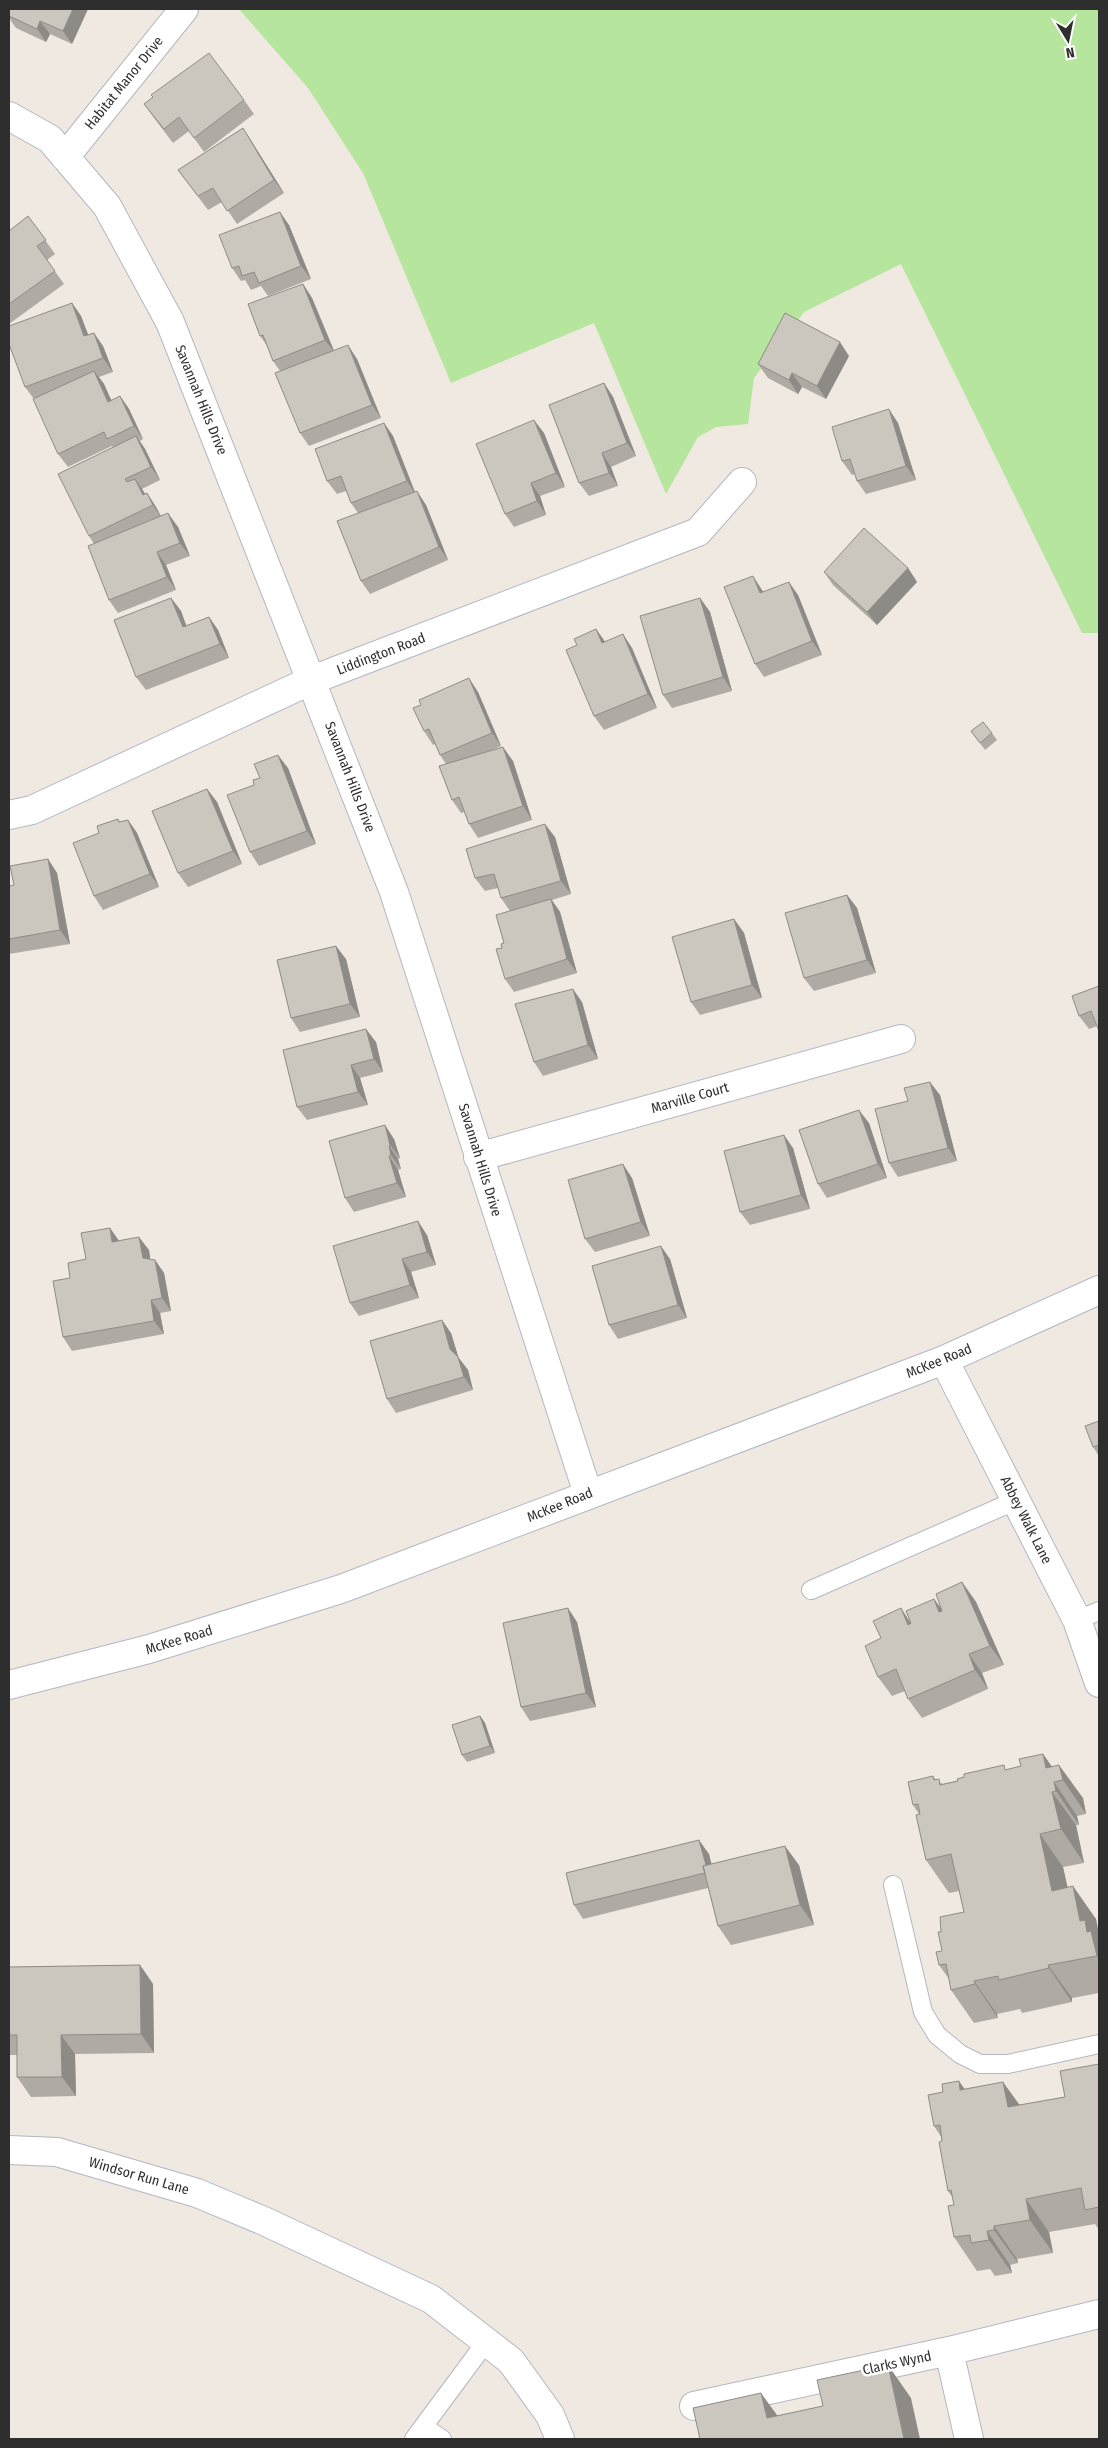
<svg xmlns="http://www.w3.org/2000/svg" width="1108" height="2448" font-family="'Fira Sans Condensed',sans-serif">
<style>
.green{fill:#b6e59e}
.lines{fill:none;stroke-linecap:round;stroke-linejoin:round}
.lane-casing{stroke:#b4b7c1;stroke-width:20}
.street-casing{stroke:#b4b7c1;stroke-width:30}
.secondary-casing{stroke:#b4b7c1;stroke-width:30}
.lane{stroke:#fff;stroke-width:18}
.street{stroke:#fff;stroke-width:28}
.secondary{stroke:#fff;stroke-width:28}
.wall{fill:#afaba4}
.shaded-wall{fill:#8e8b86}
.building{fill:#cbc7bf;stroke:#8e8b86}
.labels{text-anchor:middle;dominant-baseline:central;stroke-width:5;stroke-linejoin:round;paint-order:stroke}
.street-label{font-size:14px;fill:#2e2e2e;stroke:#fff}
</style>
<rect width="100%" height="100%" fill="#efe9e1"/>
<!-- green -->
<path class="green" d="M239,9H1099V633H1082L901,264L804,312L754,378L748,424L716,427L698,437L666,494L594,323L451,383L363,173L308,88Z"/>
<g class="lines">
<!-- lane casing -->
<g class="lane-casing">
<path id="lane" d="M811,1590L1017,1500
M1077,1620L1099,1611
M893,1885L923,2012L937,2035L960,2054L980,2064H1008L1099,2044
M424,2427L442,2439
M414,2439L486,2342"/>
</g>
<!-- street casing -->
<g class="street-casing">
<path id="street" d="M9,116L50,139L107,206L170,322L394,892L588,1494
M65,157L184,9
M9,815L32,810L312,680L698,532L742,482
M478,1157L901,1039
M944,1360L1077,1620L1099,1683
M9,2150L57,2152L197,2193L264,2221L431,2299L511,2361L550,2415L560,2439
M949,2351L969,2439
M694,2406L949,2351L1099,2314"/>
</g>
<!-- secondary casing -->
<g class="secondary-casing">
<path id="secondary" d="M9,1685L149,1649L341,1589L944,1360L1099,1290"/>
</g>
<!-- lane -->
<use href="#lane" class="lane"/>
<!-- street -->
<use href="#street" class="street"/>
<!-- secondary -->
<use href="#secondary" class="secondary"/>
</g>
<!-- wall -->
<path class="wall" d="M9,9H88L72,44L50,34L46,42L16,28L9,18Z
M244,100L254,114L204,152L189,131L173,143L154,118L144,104Z
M243,128L252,142L284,193L237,224L222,202L208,210L178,170Z
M28,216L55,254L47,260L64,284L9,324V231Z
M289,225L311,279L268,296L261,286L251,290L245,280L241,281L232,268Z
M303,284L312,298L334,351L357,359L381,418L309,446L300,433L280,371L273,361L268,347L260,336Z
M72,303L81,316L88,335L103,346L113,372L99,377L104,384L111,401L120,396L129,409L143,439L140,441L145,449L160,480L142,489L145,494L147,493L156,507L161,516L178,527L190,556L166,565L176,590L118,613L109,600L94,544L89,536L113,447L112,446L68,467L58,454L34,399L25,387Z
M849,356L826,399L802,387L798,394L768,378L758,364Z
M604,383L613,397L636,456L611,467L618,486L589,496L579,483Z
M384,423L393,436L415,492L426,505L448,560L370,594L361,581L358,513L351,503L346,491L337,494L327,481Z
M898,423L916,480L866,494L857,481L855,474L852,475L842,461Z
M544,433L565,487L540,496L546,515L514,527L505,514Z
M908,568L917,582L877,625L833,585L824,572Z
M762,590L763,592L798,595L822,655L764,677L755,664Z
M171,598L181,611L186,626L209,617L218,630L229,658L146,690L136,677Z
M700,598L710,612L732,691L672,708L663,695Z
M596,629L605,642L632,648L657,708L604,730L594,716L577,645Z
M478,692L501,746L490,751L513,761L532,820L478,838L469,824L464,812L461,813L452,800L446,764L440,755L435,744L433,745L424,731Z
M971,731L992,733L997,740L985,750Z
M288,768L316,844L259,866L250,852L254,785Z
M207,789L217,802L242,864L188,887L178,873Z
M118,819L120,822L128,820L137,833L159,887L103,910L94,896L99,833Z
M555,837L571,894L552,900L560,912L577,973L514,992L505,979L502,948L510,911L501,898L498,888L485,891L475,878Z
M48,859L57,873L70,944L9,954V886L14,885Z
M847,895L857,908L876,973L814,991L804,978Z
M734,919L744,933L762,998L700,1015L691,1002Z
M346,959L360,1017L300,1032L291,1018Z
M1099,986L1097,1026L1089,1029L1079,1016Z
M582,1002L598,1059L543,1076L534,1062Z
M376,1042L383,1072L360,1078L368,1105L307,1120L297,1107Z
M940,1095L957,1161L898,1177L889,1163Z
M869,1123L887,1178L827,1198L818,1184Z
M394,1139L400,1158L398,1159L401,1169L398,1170L406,1197L354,1212L345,1198Z
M793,1148L810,1209L750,1225L740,1212Z
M632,1178L650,1236L595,1252L585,1239Z
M110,1228L119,1241L149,1250L150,1259L155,1260L164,1273L171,1311L160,1313L164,1334L72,1351L63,1337L70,1278Z
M427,1235L436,1265L411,1272L419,1298L359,1316L350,1303Z
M670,1259L687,1318L618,1339L609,1325Z
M451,1333L458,1357L468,1370L473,1390L396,1413L387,1399Z
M1099,1421V1456L1093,1447Z
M962,1582L976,1602L1004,1665L982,1673L988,1689L922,1718L908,1699L905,1691L892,1696L878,1677L911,1623L934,1599L942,1610Z
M577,1622L596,1707L530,1721L521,1707Z
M480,1716L485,1723L495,1753L467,1762L462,1755Z
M1043,1754L1052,1767L1083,1798L1086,1814L1077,1816L1079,1825H1076L1084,1863L1063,1867L1067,1887L1096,1919L1099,1934V1993L1072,1998V2002L1022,2013L1020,2009L997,2014L998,2018L974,2023L951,1990L949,1979L939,1965L942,1951L941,1932L964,1912L959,1891L949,1893L926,1860L919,1814L913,1805L933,1776L936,1780L943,1784L1021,1766Z
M709,1854L711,1864L799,1865L814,1925L731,1945L718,1926L708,1888L583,1919L574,1905Z
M140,1965L153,1984L154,2053L75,2054L76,2096L31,2097L17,2077V2055H9V1967Z
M1099,2064V2230L1095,2224L1049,2232L1053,2253L1017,2259L1018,2263L1010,2265L1012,2273L995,2276L990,2269L977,2271L954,2237V2205L953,2198L948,2191L942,2138L934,2126L965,2089L1019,2105L1065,2097Z"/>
<!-- shaded-wall -->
<path class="shaded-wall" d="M73,9H88L72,44L63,31Z
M40,21L50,34L46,42L37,29Z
M243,128L252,142L284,193L274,180Z
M280,212L289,225L311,279L301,266Z
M303,284L312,298L335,353L325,340Z
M72,303L81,316L94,350L84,336Z
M94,333L103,346L113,372L103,358Z
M840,342L849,356L826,399L817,386Z
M348,345L357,359L381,418L372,405Z
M94,371L104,384L118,415L108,402Z
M792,373L802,387L798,394L789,380Z
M604,383L613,397L636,456L627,443Z
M120,396L129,409L143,439L134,426Z
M889,409L898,423L916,480L906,466Z
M534,420L544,433L565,487L556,473Z
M384,423L393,436L416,495L407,481Z
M136,436L145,449L160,480L151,467Z
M602,453L611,467L618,486L609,473Z
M135,479L144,492L151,506L143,495Z
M531,483L540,496L546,515L537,501Z
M417,491L426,505L448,560L439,547Z
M147,493L156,507L162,519L153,505Z
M168,513L178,527L190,556L180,543Z
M157,552L166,565L176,590L167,577Z
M908,568L917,582L877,625L867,612Z
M753,576L762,590L769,606L760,593Z
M789,582L798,595L822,655L812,641Z
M171,598L181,611L192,641L183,627Z
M700,598L710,612L732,691L723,677Z
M209,617L218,630L229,658L220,644Z
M596,629L606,643H602Z
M623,634L632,648L657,708L648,694Z
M469,678L478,692L501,746L492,733Z
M503,747L513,761L532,820L523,806Z
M278,755L288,768L316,844L307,831Z
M207,789L217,802L242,864L233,851Z
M128,820L137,833L159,887L150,874Z
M545,824L555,837L571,894L561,881Z
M48,859L57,873L70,944L60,930Z
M847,895L857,908L876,973L867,960Z
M551,899L560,912L577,973L567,959Z
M734,919L744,933L762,998L752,985Z
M336,946L346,959L360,1017L350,1004Z
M573,989L582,1002L598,1059L588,1045Z
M366,1029L376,1042L383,1072L374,1059Z
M351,1065L360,1078L368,1105L358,1092Z
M930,1082L940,1095L957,1161L948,1148Z
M859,1110L869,1123L887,1178L878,1164Z
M385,1125L394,1139L400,1158L390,1145Z
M784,1135L793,1148L810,1209L801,1195Z
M389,1146L398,1159L401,1169L391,1155Z
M389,1156L398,1170L406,1197L397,1183Z
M623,1164L632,1178L650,1236L641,1222Z
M418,1221L427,1235L436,1265L427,1252Z
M110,1228L119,1241L112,1242Z
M139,1237L149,1250L152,1271L143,1258Z
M661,1246L670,1259L687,1318L678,1305Z
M402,1259L411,1272L419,1298L410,1285Z
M155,1260L164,1273L171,1311L162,1298Z
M151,1300L160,1313L164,1334L154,1321Z
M442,1320L451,1333L459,1359L458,1357L468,1370L473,1390L464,1377L450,1349Z
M962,1582L976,1602L1004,1665L990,1646Z
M934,1599L948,1618L939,1612Z
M568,1608L577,1622L596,1707L586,1693Z
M901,1608L914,1628L908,1625Z
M969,1654L982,1673L988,1689L975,1670Z
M480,1716L485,1723L495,1753L490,1746Z
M1043,1754L1062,1781L1046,1768Z
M1059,1765L1083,1798L1086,1814L1063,1780Z
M1054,1782L1077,1816L1079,1825L1056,1791Z
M1052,1792L1076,1825L1084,1863L1061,1829Z
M1040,1834L1063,1867L1076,1924L1052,1891Z
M699,1840L709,1854L717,1886L707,1872Z
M785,1846L799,1865L814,1925L800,1905Z
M1073,1886L1096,1919L1099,1934V1960L1097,1956L1080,1921Z
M140,1965L153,1984L154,2053L141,2034Z
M1048,1965L1072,1998V2002L1049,1968Z
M974,1981L997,2014L998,2018L975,1984Z
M61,2035L75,2054L76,2096L62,2077Z
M959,2081L982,2114L960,2090Z
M1003,2082L1027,2115L1008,2107Z
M1026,2199L1049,2232L1053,2253L1030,2220Z
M994,2226L1017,2259L1018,2263L994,2230Z
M987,2231L1010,2265L1012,2273L989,2240Z
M888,2365L911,2398L920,2439H904Z
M761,2393L785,2426L767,2418Z"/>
<!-- building -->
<path class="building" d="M9,9H73L63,31L40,21L37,29L9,16Z
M209,53L244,100L194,138L179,117L164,129L144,104L153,97L151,95Z
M243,128L274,180L227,211L213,188L198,196L178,170Z
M280,212L301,266L259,283L254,272L242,276L239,266L232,268L219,235Z
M28,216L46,240L37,246L55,271L9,304V231Z
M303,284L325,340L273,361L263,335L260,336L248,304Z
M72,303L84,336L94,333L103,358L25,387L9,344V326Z
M785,313L840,342L817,386L792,373L789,380L758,364Z
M348,345L372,405L300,433L275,373Z
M94,371L108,402L120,396L134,426L107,439L104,432L58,454L33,399Z
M604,383L627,443L602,453L609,473L579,483L549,405Z
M889,409L906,466L857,481L850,459L842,461L832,427Z
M534,420L556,473L531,483L537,501L505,514L476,444Z
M384,423L407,481L351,503L341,476L327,481L315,449Z
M136,436L151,467L125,479L127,482L135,479L143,495L147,493L153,505L89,536L58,474Z
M417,491L439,547L361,581L337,521Z
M168,513L180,543L157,552L167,577L109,600L88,546Z
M864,528L908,568L867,612L824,572Z
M753,576L760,593L789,582L812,641L755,664L724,587Z
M171,598L183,627L209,617L220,644L136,677L114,620Z
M700,598L723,677L663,695L640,616Z
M596,629L602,643L623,634L648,694L594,716L566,650L577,645L574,639Z
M469,678L492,733L440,755L429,729L424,731L413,708L421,705L419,700Z
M983,722L992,733L980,743L971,731Z
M503,747L523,806L469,824L459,797L452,800L439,766Z
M278,755L307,831L250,852L227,795L254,785L253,780L260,778L254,764Z
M207,789L233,851L178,873L152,811Z
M118,819L119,822L128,820L150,874L94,896L73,843L99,833L97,826Z
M545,824L561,881L501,898L494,874L475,878L466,849Z
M48,859L60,930L9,939V886L14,885L10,866Z
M847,895L867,960L804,978L785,913Z
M551,899L567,959L505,979L496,949L502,948L501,944L504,943L496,915Z
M734,919L752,985L691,1002L672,937Z
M336,946L350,1004L291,1018L277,960Z
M1099,986V1031L1091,1011L1079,1016L1072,996Z
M573,989L588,1045L534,1062L515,1004Z
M366,1029L374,1059L351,1065L358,1092L297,1107L283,1050Z
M930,1082L948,1148L889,1163L875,1109L908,1101L904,1088Z
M859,1110L878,1164L818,1184L799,1130Z
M385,1125L390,1145L389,1146L391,1155L389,1156L397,1183L345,1198L329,1141Z
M784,1135L801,1195L740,1212L724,1151Z
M623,1164L641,1222L585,1239L568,1180Z
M418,1221L427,1252L402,1259L410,1285L350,1303L333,1246Z
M110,1228L112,1242L139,1237L143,1258L155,1260L162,1298L151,1300L154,1321L63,1337L53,1281L70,1278L68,1263L86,1259L81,1233Z
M661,1246L678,1305L609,1325L592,1266Z
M442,1320L450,1349L458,1357L464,1377L387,1399L370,1341Z
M1099,1421V1445L1093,1447L1085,1426Z
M962,1582L990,1646L969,1654L975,1670L908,1699L896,1669L878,1677L865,1646L881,1638L873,1621L901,1608L908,1625L911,1623L906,1611L934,1599L939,1612L942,1611L936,1594Z
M568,1608L586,1693L521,1707L503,1623Z
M480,1716L490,1746L462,1755L452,1725Z
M1043,1754L1046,1768L1059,1765L1063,1780L1054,1782L1056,1791L1052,1792L1061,1829L1040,1834L1052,1891L1073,1886L1080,1921L1085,1920L1087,1932L1091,1931L1097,1956L1048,1965L1049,1968L999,1980L998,1976L974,1981L975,1984L951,1990L946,1964L939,1965L936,1952L942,1951L938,1932H941L940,1917L964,1912L951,1854L926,1860L916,1815L920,1814L918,1804L913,1805L908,1782L933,1776L934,1780L939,1779L940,1785L958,1781L957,1779L964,1777V1774L1004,1765L1005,1770L1021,1766L1019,1759Z
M699,1840L706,1865L703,1866L705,1873L574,1905L566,1873Z
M785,1846L800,1905L718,1926L703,1866Z
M140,1965L141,2034L61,2035L62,2077H17V2035H9V1967Z
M1099,2064V2207L1085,2210L1081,2188L1026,2199L1030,2220L994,2226V2230L987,2231L989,2240L971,2243L970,2235L954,2237L948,2206L954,2205L951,2190L948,2191L939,2142L942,2141L940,2125L934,2126L928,2095L943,2092L942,2084L959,2081L960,2090L1003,2082L1008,2107L1065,2097L1060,2071Z
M888,2365L904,2439H700L693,2408L761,2393L767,2418L823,2406L817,2380Z"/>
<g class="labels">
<!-- street labels -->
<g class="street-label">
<text transform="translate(124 83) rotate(-51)">Habitat Manor Drive</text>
<text transform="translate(201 400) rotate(68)">Savannah Hills Drive</text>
<text transform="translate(381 654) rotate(-21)">Liddington Road</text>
<text transform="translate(350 777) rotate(69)">Savannah Hills Drive</text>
<text transform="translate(690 1098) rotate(-16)">Marville Court</text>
<text transform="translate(480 1160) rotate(73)">Savannah Hills Drive</text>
<text transform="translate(939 1361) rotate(-22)">McKee Road</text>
<text transform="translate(560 1505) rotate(-22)">McKee Road</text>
<text transform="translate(1026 1520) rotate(63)">Abbey Walk Lane</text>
<text transform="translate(179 1640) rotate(-17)">McKee Road</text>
<text transform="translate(139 2176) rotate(16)">Windsor Run Lane</text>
<text transform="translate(897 2363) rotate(-12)">Clarks Wynd</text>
</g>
</g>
<!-- border -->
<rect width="1108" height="2448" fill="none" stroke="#2e2e2e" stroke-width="20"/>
<!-- north arrow -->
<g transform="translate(1068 40) rotate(170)" stroke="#ffffff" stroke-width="4" paint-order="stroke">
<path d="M0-4L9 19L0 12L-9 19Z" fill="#2e2e2e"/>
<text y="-8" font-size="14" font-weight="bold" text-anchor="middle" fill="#2e2e2e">N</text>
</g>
</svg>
